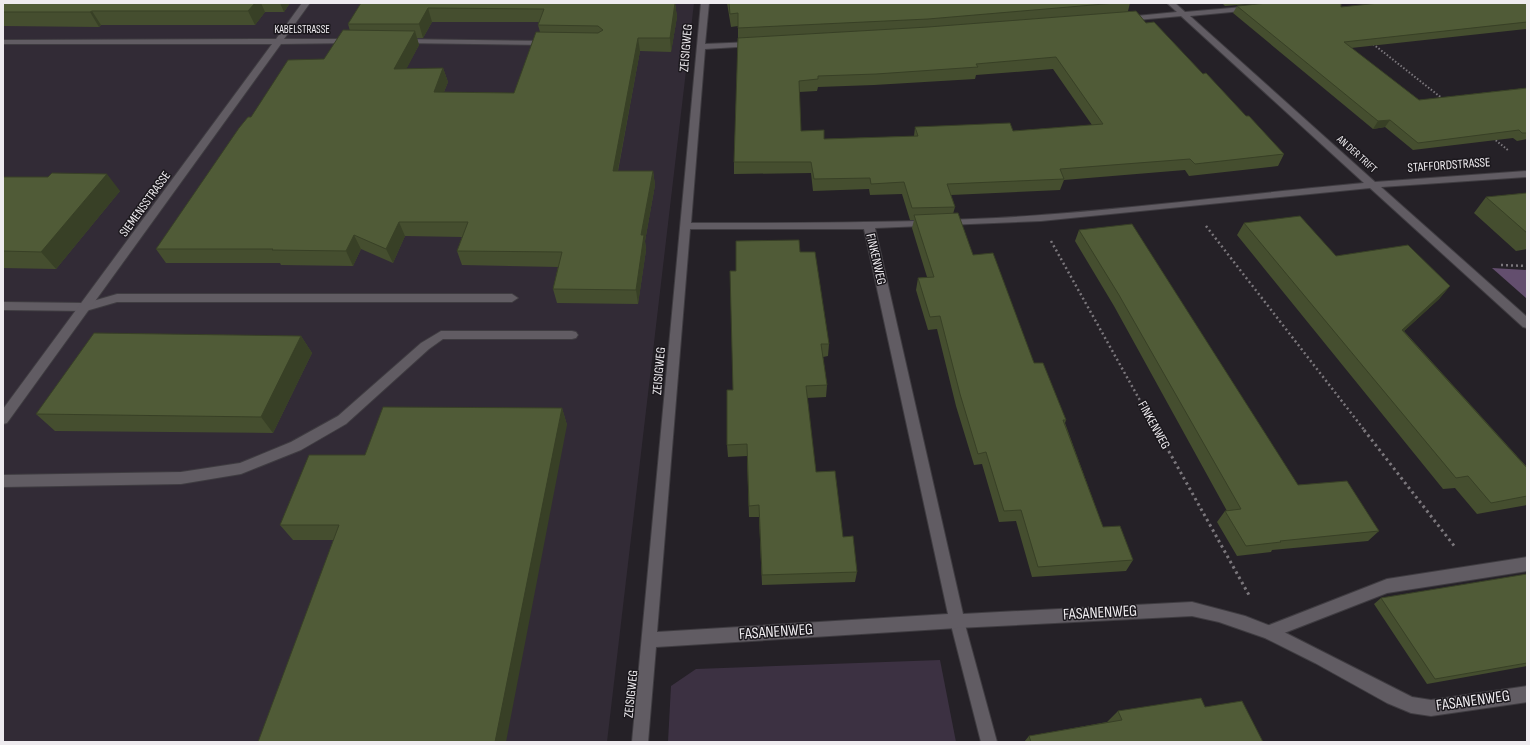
<svg xmlns="http://www.w3.org/2000/svg" width="1530" height="745" font-family="'Sofia Sans Condensed',sans-serif">
<style>
.built{fill:#322b36}
.green{fill:#3c3142}
.forest{fill:#634e6e}
.lines{fill:none;stroke-linecap:round;stroke-linejoin:round}
.lane-casing{stroke:#3f3c41;stroke-width:2}
.street-casing{stroke:#3f3c41;stroke-width:2}
.path-far2{stroke:#7b777c;stroke-width:2;stroke-dasharray:1.5 2;stroke-linecap:butt}
.path-far1{stroke:#7b777c;stroke-width:2.5;stroke-dasharray:2 3;stroke-linecap:butt}
.path{stroke:#7b777c;stroke-width:3;stroke-dasharray:2.5 3.5;stroke-linecap:butt}
.lane{fill:#615c63;fill-rule:evenodd}
.street{fill:#615c63;fill-rule:evenodd}
.wall{fill:#454e2f;fill-rule:evenodd}
.shaded-wall{fill:#384026}
.building{fill:#505b37;stroke:#384026;fill-rule:evenodd}
.labels{text-anchor:middle;dominant-baseline:central;stroke-width:3;stroke-linejoin:round;paint-order:stroke}
.far-street-label{font-size:11px;fill:#eeebef;stroke:#1b181d}
.street-label{font-size:13px;fill:#eeebef;stroke:#1b181d}
.near-street-label{font-size:16px;fill:#eeebef;stroke:#1b181d}
</style>
<rect width="100%" height="100%" fill="#252127"/>
<!-- built -->
<path class="built" d="M3,3H694L607,742H3Z"/>
<!-- green -->
<path class="green" d="M940,660L956,742H668L671,686L696,669Z"/>
<!-- forest -->
<path class="forest" d="M1492,268L1527,270V299Z"/>
<g class="lines">
<!-- lane casing -->
<g class="lane-casing">
<path id="lane" d="M117,294H512L518,298L512,302H117L86,311L3,310V302L86,303Z
M441,331H572L576,332L578,335L576,338L572,339H443L429,349L346,424L301,450L241,474L181,484L3,487V475L181,472L240,463L291,442L338,416L421,343Z
M1527,557V571L1387,593L1269,639L1264,637L1261,632L1264,627L1387,579Z
M957,614L962,616L964,621L997,742H981L950,621L952,616Z"/>
</g>
<!-- street casing -->
<g class="street-casing">
<path id="street" d="M302,3H310L284,39H354V43L281,44L7,423L3,424V409L272,44H3V40L276,39Z
M701,3H709L705,44L753,42L757,44L753,46L705,49L691,223C793,223 894,223 996,218C1119,211 1242,194 1364,183L1181,16L1126,21L1122,19L1126,17L1177,12L1167,3H1175L1185,12L1255,6V10H1252L1190,16L1375,182L1527,171V177L1381,187L1527,317V328L1523,327L1370,188L1041,221L875,228L963,614L1192,602L1245,616L1276,628L1412,697L1431,700L1527,686V702L1431,716L1411,713L1387,703L1315,663L1265,638L1219,622L1192,616L957,628L656,647L648,742H632ZM690,229H864L948,614L657,632Z
M398,39L547,41L551,43L547,45L401,43H398Z"/>
</g>
<!-- path-far2 -->
<path class="path-far2" d="M1373,44L1443,99
M1493,138L1509,151"/>
<!-- path-far1 -->
<path class="path-far1" d="M1206,226L1365,431
M1051,241L1157,431
M1501,265L1527,266"/>
<!-- path -->
<path class="path" d="M1157,430L1249,595
M1364,430L1455,547"/>
<!-- lane -->
<use href="#lane" class="lane"/>
<!-- street -->
<use href="#street" class="street"/>
</g>
<!-- wall -->
<path class="wall" d="M3,3H290L284,12H265L255,25H101L99,27L3,26Z
M361,3H675L677,17L671,52L640,51L618,171H653L655,185L645,241L646,250L638,304L557,303L553,289L558,267L462,265L457,251L462,237L405,236L393,263L361,249L353,266L281,265L280,263H166L156,249L251,117L324,59L350,31L348,24ZM432,22H539L538,25L540,32L514,93L444,92L448,82L443,68L406,69L419,45L417,38H423Z
M727,3H1130L1128,11L1146,23L1203,74L1284,154L1278,166L1189,176L1185,170L1064,180L1060,190L951,195L955,207L953,214L973,255L1066,420L1065,423L1103,527L1133,560L1126,571L1032,577L1016,521L999,522L982,464L974,465L956,406L937,329L928,330L916,290L918,278L927,277L912,228L914,220H910L902,194L870,195L869,189L813,191L811,173L734,174V162L738,38V26L731,27ZM1053,69L1092,125L1013,131L915,127L914,136L824,139L801,131L799,92L817,91L818,87L874,85L975,79L976,75Z
M1222,3H1262L1225,6Z
M1527,3V29L1351,48L1419,100L1527,88V139L1517,141L1513,138L1413,150L1385,127L1373,129L1233,13L1237,6L1341,7Z
M3,177L120,191L56,269L3,268Z
M1527,193V249L1516,251L1474,213L1486,197Z
M1244,223L1336,256L1450,286L1439,299L1404,331L1527,467V505L1477,514L1455,488L1443,489L1237,235Z
M1079,230L1298,485L1379,531L1368,541L1272,550L1271,552L1237,556L1217,522L1225,511H1227L1114,306L1075,241Z
M800,252L829,344L828,356L823,357L827,385L826,397L807,398L816,472L857,572L855,582L762,585L759,517H749L747,456L728,457L727,445L733,390L736,271Z
M301,336L312,353L273,433L55,431L36,414Z
M562,408L567,425L334,540H293L280,525L365,455Z
M1527,574V666L1427,684L1374,604L1381,598Z
M1205,707L1263,742H1024L1029,736L1107,722L1118,711Z"/>
<!-- shaded-wall -->
<path class="shaded-wall" d="M255,3H261L265,12L255,25L248,11Z
M280,3H290L284,12Z
M675,3L677,17L671,52L670,38Z
M428,8L432,22L423,38L419,24Z
M92,11L101,25L99,27L90,12Z
M415,31L419,45L399,83L394,69Z
M638,38L640,51L615,185L613,171Z
M443,68L448,82L438,106L434,92Z
M1390,120L1385,127L1373,129L1378,121Z
M653,171L655,185L645,241L646,250L638,304L636,290L641,235Z
M107,174L120,191L56,269L41,252Z
M399,222L405,236L393,263L386,249Z
M354,235L361,249L353,266L346,251Z
M1450,286L1439,299L1392,342L1402,330Z
M301,336L312,353L273,433L261,417Z
M562,408L567,425L506,742H495Z"/>
<!-- building -->
<path class="building" d="M3,3H255L248,11H92L90,12H3Z
M361,3H675L670,38H638L613,171H653L641,235H644L636,290L553,289L562,252L457,251L468,222H399L386,249L354,235L346,251L272,250L273,249H156L239,128L248,117H251L288,60L324,59L343,30L415,31L394,69L443,68L434,92L514,93L536,32L598,33L603,30L598,26L538,25L544,9L428,8L419,24H348Z
M729,3H1116L928,19L738,28V13L730,14Z
M1268,3H1341V7L1379,3H1527V22L1344,42L1419,100L1527,88V133H1522L1519,130L1418,143L1390,120L1378,121L1237,6Z
M1136,11L1146,23L1154,22L1203,74L1206,73L1246,116H1249L1284,154L1195,164L1190,159L1060,169L1064,179L947,184L955,207L912,208L904,182L871,184L870,178L814,179L811,162H734L738,38L928,27ZM1056,57L1103,124L1013,131L1010,123L915,127L918,136L824,139V130L801,131L799,81L818,79V76L876,74L978,67L976,64Z
M52,173L107,174L41,252L3,251V177H48Z
M1527,193V233L1486,197Z
M958,213L973,255L993,253L1034,363H1043L1066,420H1063L1103,527L1120,526L1133,560L1038,567L1021,510L1004,511L986,452L978,454L960,394L940,316L930,317L918,278L934,277L914,215Z
M1300,216L1336,256L1408,245L1450,286L1402,330L1527,468V496L1491,503L1468,476L1456,478L1244,223Z
M1132,224L1298,485L1347,481L1379,531L1280,541L1281,542L1246,546L1225,511L1241,509L1119,295L1079,230Z
M799,240L800,252H815L829,344H821L827,385L806,386L816,472L835,471L843,537L853,536L857,572L762,575L759,505L749,506L747,444L727,445V390H733L730,271H736V241Z
M94,333L301,336L261,417L36,414Z
M383,407L562,408L495,742H258L339,525H280L309,455H365Z
M1527,574V663L1435,679L1381,598Z
M1201,698L1205,707L1242,701L1263,742H1031L1029,736L1122,720L1118,711Z"/>
<g class="labels">
<!-- far-street labels -->
<g class="far-street-label">
<text x="302" y="29">KABELSTRASSE</text>
<text transform="translate(1357 154) rotate(42)">AN DER TRIFT</text>
</g>
<!-- street labels -->
<g class="street-label">
<text transform="translate(686 48) rotate(-85)">ZEISIGWEG</text>
<text transform="translate(1449 165) rotate(-4)">STAFFORDSTRASSE</text>
<text transform="translate(145 204) rotate(-54)">SIEMENSSTRASSE</text>
<text transform="translate(876 259) rotate(77)">FINKENWEG</text>
<text transform="translate(659 371) rotate(-85)">ZEISIGWEG</text>
<text transform="translate(1154 425) rotate(61)">FINKENWEG</text>
<text transform="translate(631 694) rotate(-84)">ZEISIGWEG</text>
</g>
<!-- near-street labels -->
<g class="near-street-label">
<text transform="translate(1100 613) rotate(-3)">FASANENWEG</text>
<text transform="translate(776 632) rotate(-4)">FASANENWEG</text>
<text transform="translate(1473 701) rotate(-8)">FASANENWEG</text>
</g>
</g>
<!-- border -->
<rect width="1530" height="745" fill="none" stroke="#eeebef" stroke-width="8"/>
</svg>
